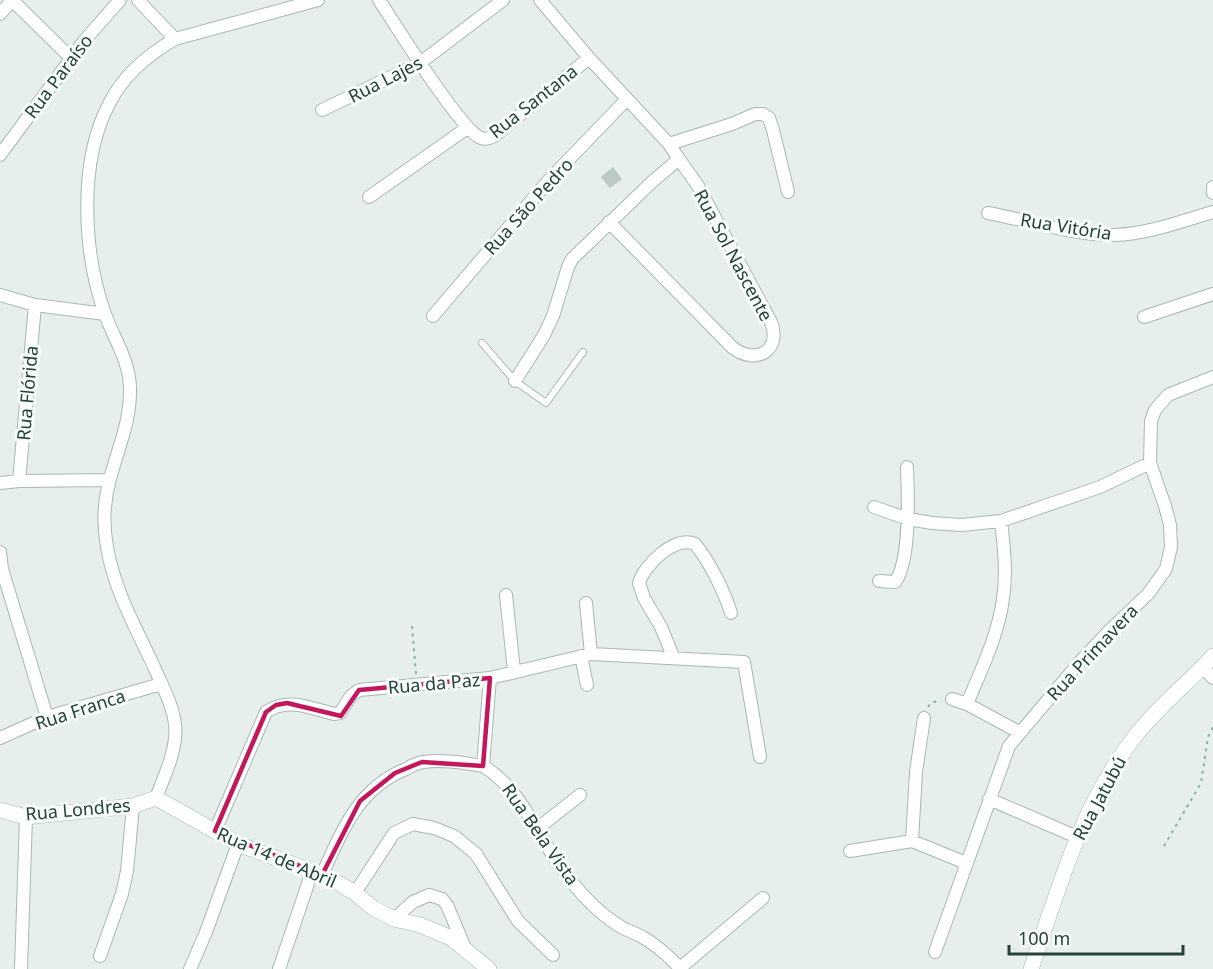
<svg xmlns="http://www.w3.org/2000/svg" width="1213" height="969" font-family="'Noto Sans',sans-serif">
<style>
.building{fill:#bbcac4;stroke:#b8c9c2;stroke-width:1.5}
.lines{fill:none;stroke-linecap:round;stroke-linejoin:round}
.service-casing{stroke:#a8b8b2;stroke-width:8}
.minor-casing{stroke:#a8b8b2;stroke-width:14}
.tertiary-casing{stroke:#a8b8b2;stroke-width:16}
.path{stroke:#86b3a5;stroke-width:2;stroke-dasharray:3 4.5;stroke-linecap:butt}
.service{stroke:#fff;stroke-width:6}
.minor{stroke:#fff;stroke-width:12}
.tertiary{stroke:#fff;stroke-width:15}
.marked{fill:none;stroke:#c2185b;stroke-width:4.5;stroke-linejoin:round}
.labels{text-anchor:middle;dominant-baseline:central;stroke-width:6;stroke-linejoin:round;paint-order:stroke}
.street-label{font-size:18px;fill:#24423a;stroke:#f7fbf9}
</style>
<rect width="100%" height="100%" fill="#e6efeb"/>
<!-- building -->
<path class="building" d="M613,168L621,179L610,187L602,177Z"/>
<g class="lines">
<!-- service casing -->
<g class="service-casing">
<path id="service" d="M482,343L515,381L546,403L583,352"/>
</g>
<!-- minor casing -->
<g class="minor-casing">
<path id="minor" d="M12,0L71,58
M138,0L175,39
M379,0C395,24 460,130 481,138C486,140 489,138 494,136L589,58
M540,0L589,58L669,144L679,159L698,186L771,322C782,351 756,365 733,348L609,222
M0,14L12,0
M322,110L420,63L503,0
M669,144L732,124L755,114H763L769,118L773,130L788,192
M0,155L84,41L120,0
M1213,187V193
M369,197L467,128
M988,213C1026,220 1077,236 1115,235C1148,234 1182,221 1213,212
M0,295L35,305L105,314
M433,316L549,180L626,100
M1144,317L1213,294
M515,381L544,335L553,316L568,267L572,259L653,181L679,159
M19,481L35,305
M0,483L19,481L109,480
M874,507L908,519L932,523L962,525L1001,521L1100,487L1150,463
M0,552L2,569L47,717
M879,581L895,582C911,561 908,494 907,467
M506,595L514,671
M586,603L591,654
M581,656L587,685
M673,656L661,627L644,598L639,583C644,565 675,535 695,544C710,562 724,591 731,613
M1202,667L1213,678
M490,678L483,766C520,788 536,832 560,866C576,889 598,913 621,927C628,931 636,933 642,937C657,945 669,957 681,969
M952,699L967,704L1019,732
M967,704C981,670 998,636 1003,599C1007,573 1004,547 1001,521
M0,738L47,717L161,684
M156,798C163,779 173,759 175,738C178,714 164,690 155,669C137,630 114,590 107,547C103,525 104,500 110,479C118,448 131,421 130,387C129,360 114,339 105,314C83,252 78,161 110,102C124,75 149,54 175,39L318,0
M989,799L1077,837
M537,829L580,795
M215,831L266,712C288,697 310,708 334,714L340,713L351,696L359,690L490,678L591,654L744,662L760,757
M912,841L916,772L924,718
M850,851L912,841L966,863
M322,875C342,831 358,788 406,769C411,766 417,763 423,762C443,759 464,763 483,766
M355,893L394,833L413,824L434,828L454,836L476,854L518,921L553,955
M394,919L413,902L429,895L442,899L447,905L465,948
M935,952L1009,746L1079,663L1109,631L1148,594L1166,569L1171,547L1170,525L1165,506L1150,463L1151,421L1155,410L1168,395L1213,377
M100,956L122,894L127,871L133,806
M680,968L763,898
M21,969L26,817
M190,969L206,932L238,844
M279,969L312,872"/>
</g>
<!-- tertiary casing -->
<g class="tertiary-casing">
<path id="tertiary" d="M0,810L26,817L133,806L156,798L238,844L322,875L338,883L355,893L373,908L394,919L420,925L451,938L489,969
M1031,969C1059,888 1082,803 1136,735C1159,706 1188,683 1213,656"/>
</g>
<!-- path -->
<path class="path" d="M412,626L416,674
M928,707L931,703L940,700
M1164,846L1201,783L1208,737L1213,727"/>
<!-- service -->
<use href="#service" class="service"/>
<!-- minor -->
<use href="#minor" class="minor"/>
<!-- tertiary -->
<use href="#tertiary" class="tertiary"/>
</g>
<!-- marked area -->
<path class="marked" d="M490,678L483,766L422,762L395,773L360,801L322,875L215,831L266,712L276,705L287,703L341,716L359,690Z"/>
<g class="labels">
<!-- street labels -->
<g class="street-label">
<text transform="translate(58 76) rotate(-53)">Rua Paraíso</text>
<text transform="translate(385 79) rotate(-27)">Rua Lajes</text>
<text transform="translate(533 101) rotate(-38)">Rua Santana</text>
<text transform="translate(528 206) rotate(-48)">Rua São Pedro</text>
<text transform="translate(1066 226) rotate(9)">Rua Vitória</text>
<text transform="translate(734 255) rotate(62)">Rua Sol Nascente</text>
<text transform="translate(27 393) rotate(-85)">Rua Flórida</text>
<text transform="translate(1092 652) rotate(-47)">Rua Primavera</text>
<text transform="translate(434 683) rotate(-5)">Rua da Paz</text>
<text transform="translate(80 709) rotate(-18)">Rua Franca</text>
<text transform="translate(1099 798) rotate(-62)">Rua Jatubú</text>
<text transform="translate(78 809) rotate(-5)">Rua Londres</text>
<text transform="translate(541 834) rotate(55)">Rua Bela Vista</text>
<text transform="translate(277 857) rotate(23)">Rua 14 de Abril</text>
</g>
</g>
<!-- scale -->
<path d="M1009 945v9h174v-9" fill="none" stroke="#24423a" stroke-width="3"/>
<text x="1018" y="945" font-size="18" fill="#24423a" stroke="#f7fbf9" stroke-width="4.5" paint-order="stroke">100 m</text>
</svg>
